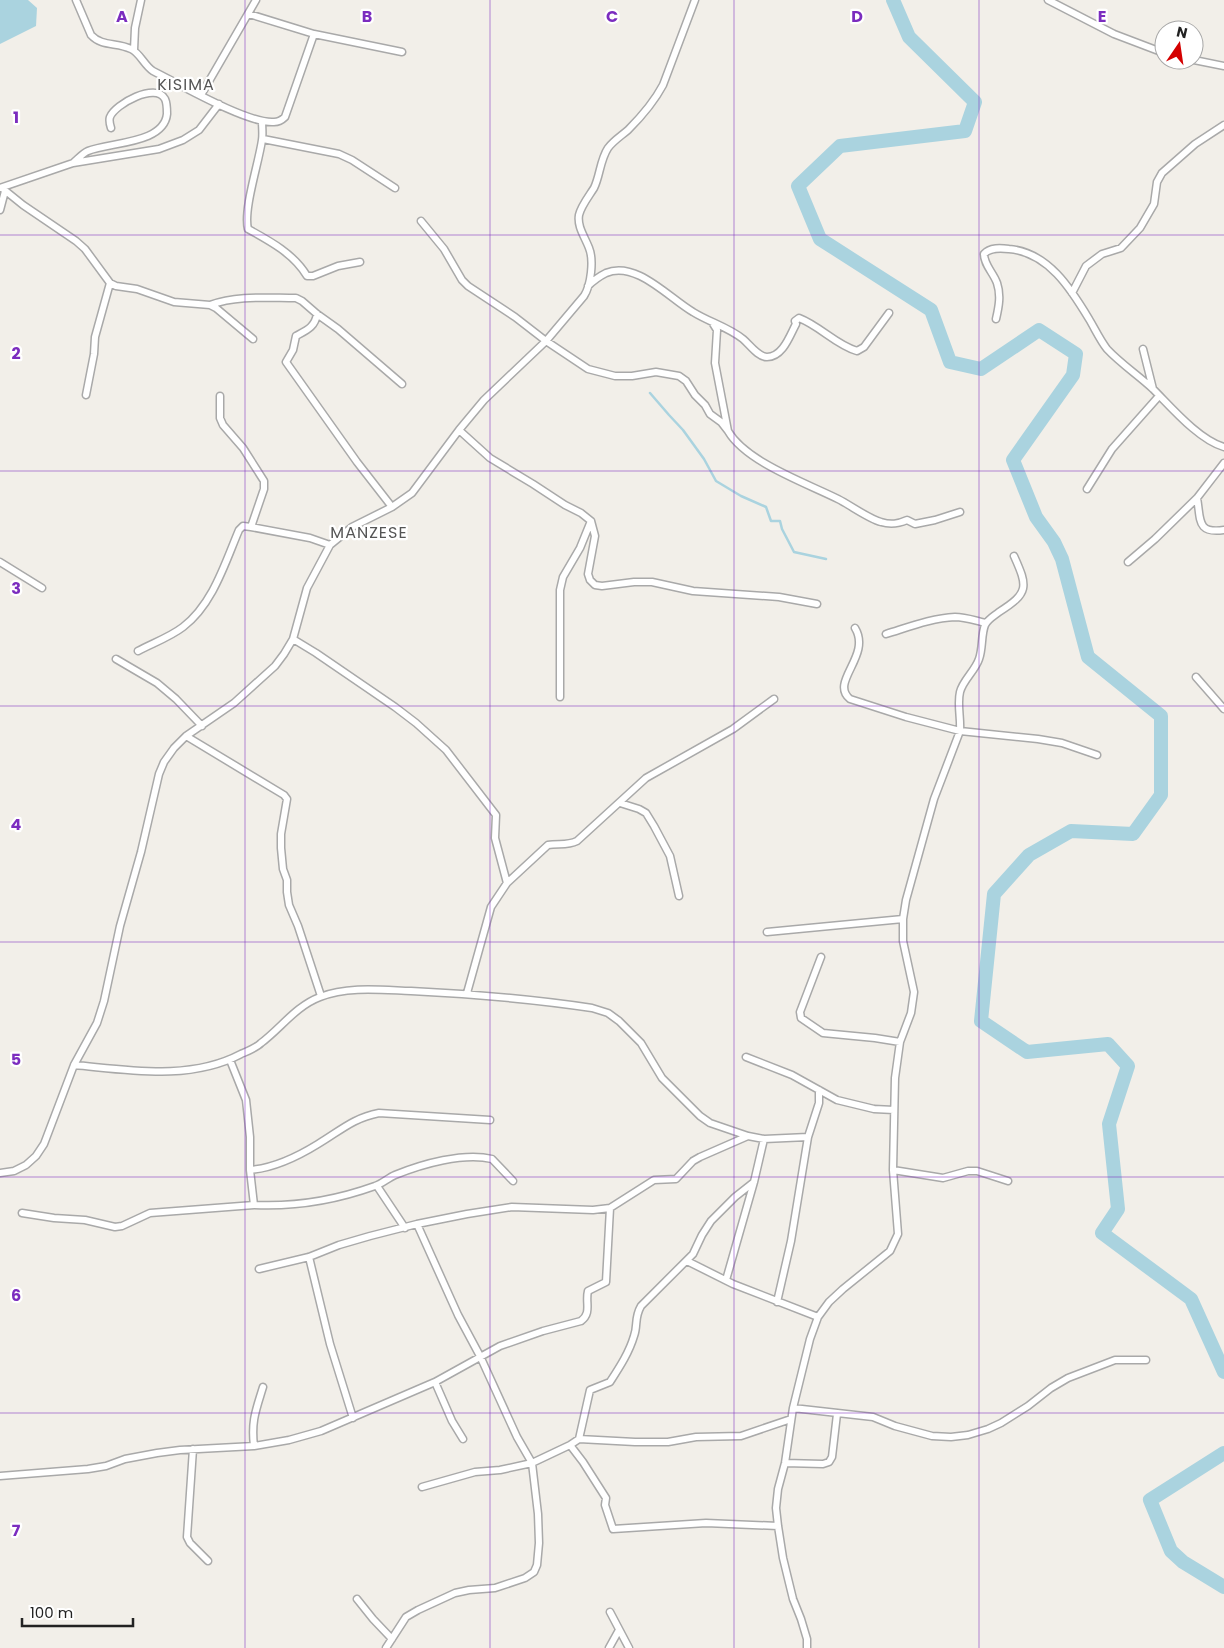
<svg xmlns="http://www.w3.org/2000/svg" width="1224" height="1648" font-family="Poppins,sans-serif">
<style>
.water{fill:#aad3df}
.lines{fill:none;stroke-linecap:round;stroke-linejoin:round}
.stream{stroke:#aad3df;stroke-width:2.5}
.river{stroke:#aad3df;stroke-width:14}
.minor-casing{stroke:#a9a9a9;stroke-width:9}
.minor{stroke:#fff;stroke-width:6}
.grid{fill:none;stroke:#7b2cbf;stroke-width:1;stroke-opacity:0.55}
.labels{text-anchor:middle;dominant-baseline:central;stroke-width:4.5;stroke-linejoin:round;paint-order:stroke}
.quarter-label{font-size:16px;letter-spacing:1px;fill:#555;stroke:#fff}
.grid-label{font-size:16px;text-anchor:middle;font-weight:bold;fill:#7b2cbf;stroke:#fff;stroke-width:4.5;stroke-linejoin:round;paint-order:stroke}
</style>
<rect width="100%" height="100%" fill="#f2efe9"/>
<!-- water -->
<path class="water" d="M0,0H28L37,8L36,26L0,44Z"/>
<g class="lines">
<!-- stream -->
<path class="stream" d="M650,393L669,415L683,430L704,459L716,481L741,496L766,507L771,521H780L782,529L794,552L826,559"/>
<!-- river -->
<path class="river" d="M893,0L909,37L975,102L965,131L840,146L798,186L820,239L931,310L950,362L981,369L1039,330L1076,354L1073,375L1013,460L1036,517L1054,542L1062,559L1088,657L1161,716V795L1133,834L1071,831L1029,855L994,894L981,1021L1027,1052L1108,1044L1128,1066L1109,1124L1118,1209L1102,1233L1191,1299L1224,1372
M1224,1453L1150,1500L1171,1551L1183,1562L1224,1587"/>
<!-- minor casing -->
<g class="minor-casing">
<path id="minor" d="M76,0L91,35C102,47 117,42 131,49C140,53 144,65 153,71C179,84 248,124 274,122C279,122 282,120 285,117L314,34
M1048,0L1114,34L1164,53
M249,14L314,34L402,52
M134,50L135,28L141,0
M1194,60L1224,66
M201,95L256,0
M262,121C262,127 263,134 262,140C259,162 243,210 248,229C270,241 294,254 307,276H313L338,266L360,262
M263,139L339,154L352,160L395,188
M73,163C78,159 83,153 88,151C110,142 164,144 167,114C167,110 167,103 165,99C156,82 115,104 110,117C109,120 110,125 111,128
M0,188L73,163L159,149L183,140L199,130L219,104
M2,188L23,205L76,241L85,249L110,283L116,286L137,289L174,302L210,305L216,308L253,339
M0,210L5,191
M421,221L444,249L462,280L468,286L515,317L546,341L588,369L615,376H632L656,372L679,376L686,381L695,395L705,405L710,414L721,422L728,431
M588,286C593,281 600,276 606,273C636,260 670,299 693,312C709,322 728,327 743,339C750,345 758,357 767,357C783,357 790,335 796,324L795,321L799,318C820,326 836,345 857,351L864,347L889,313
M1072,293L1086,266L1102,254L1121,248L1140,228L1154,204L1157,182L1162,173L1195,144L1224,125
M210,305C237,295 267,298 296,298L302,301L317,314L338,329L402,384
M317,314C315,327 307,330 296,336L293,350L286,362L357,462L392,507
M996,319C999,306 1001,295 997,283C993,272 984,265 984,254C990,247 1001,248 1009,249C1048,252 1071,289 1089,319C1095,329 1100,340 1107,349C1121,364 1138,375 1153,389C1171,407 1199,440 1224,447
M712,322L717,330L715,363L728,431C746,462 806,483 838,499C850,505 869,519 881,522C891,525 898,524 907,520L915,524L935,520L960,512
M1143,349L1153,389
M86,395L94,354L95,337L110,283
M220,396V418L223,425L243,448L264,481V489L251,527
M459,430L490,458L533,484L565,505L581,513L591,521L595,536L588,574L590,580L595,585L602,586L634,582H652L693,591L779,597L817,604
M1087,489L1112,449L1159,396
M1197,498C1201,519 1196,534 1224,530
M0,562L42,588
M1128,562L1155,539L1197,498L1224,463
M855,628C872,656 829,682 850,699L906,717L960,731L1038,739L1062,743L1097,755
M886,634C909,627 932,618 955,617C966,617 976,621 986,623
M293,639L316,653L395,707L416,723L446,750L496,815L495,838L507,883
M138,651C153,643 170,637 183,627C213,604 225,563 239,530L243,526L251,527L310,538L330,545
M116,659L157,683L176,699L202,726
M1196,677L1224,709
M560,697V590L563,577L580,548L591,521
M186,736L284,795L287,799L281,834V848L283,869L287,880V892L289,905L298,926L321,996
M620,803L639,809L646,813L654,826L670,856L679,896
M767,932L903,919
M821,957L800,1012L801,1018L823,1033L875,1038L900,1042
M467,993L491,907L507,883L548,845C558,843 567,846 577,841L646,778L733,729L774,699
M746,1057L792,1075L837,1100L874,1109L894,1110
M230,1060L246,1100L250,1137V1170L254,1205C296,1207 336,1200 375,1186C382,1184 388,1178 395,1175C422,1164 464,1152 492,1159L513,1181
M74,1065C130,1070 190,1081 241,1054C248,1051 256,1048 261,1043C281,1028 296,1006 320,997C348,986 382,990 411,991C471,994 532,999 592,1008L608,1013L619,1021L641,1043L662,1078L700,1116L710,1123L748,1136L764,1139L808,1137
M250,1170C275,1168 297,1157 318,1144C340,1131 353,1118 379,1113L490,1120
M893,1170L943,1178L968,1171H977L1008,1181
M0,1173L14,1171L26,1165L36,1156L44,1144L74,1065L97,1023L104,1001L120,926L141,852L159,774L164,762L174,748L186,736L234,703L275,666L284,654L293,639L307,588L330,545L352,527L392,507L412,493L459,430L484,400L546,341L584,296C591,285 594,260 589,248C585,237 577,227 579,215C581,206 589,196 594,188C600,176 600,160 608,148C613,141 621,136 628,130C642,116 654,102 663,85L695,0
M377,1186L405,1228
M22,1213L54,1218L85,1220L115,1227L122,1226L150,1213L254,1205
M309,1257L330,1344L353,1418
M687,1261L733,1284L818,1317
M259,1269L309,1257L339,1245L370,1236L417,1224L467,1214L512,1207L593,1210L610,1208L654,1180L676,1179L693,1161L700,1157L748,1136
M726,1280L754,1182L764,1139
M777,1302L791,1241L808,1137L819,1103V1090
M435,1382L452,1421L463,1439
M793,1408L873,1417L895,1426L932,1436L951,1437L968,1435L988,1429L1001,1423L1028,1406L1051,1388L1068,1378L1115,1360H1146
M579,1439L635,1442H668L696,1437L741,1436L791,1419
M570,1445L583,1462L606,1498L605,1505L613,1529L706,1523L778,1526
M254,1446C251,1421 256,1410 263,1387
M193,1449L187,1537L190,1543L208,1561
M785,1463L823,1464L829,1462L832,1457L837,1414
M0,1476L88,1469L106,1466L125,1459L157,1453L180,1450L254,1446L289,1440L321,1431L435,1382L500,1346L543,1331L581,1321C592,1313 585,1302 588,1291L606,1282L610,1208
M422,1487L475,1472L500,1470L532,1463L570,1445L579,1439L590,1390L610,1382C619,1368 629,1353 634,1336C638,1325 634,1318 641,1306L693,1254L702,1235L711,1221L735,1197L754,1182
M357,1599L373,1619L392,1639
M610,1612L629,1648
M386,1648L406,1617L418,1610L455,1593L469,1590L495,1588L525,1578L534,1572L537,1565L539,1543L538,1514L532,1463L517,1437L480,1356L458,1315L417,1224
M609,1648L619,1630
M807,1648V1639L801,1619L793,1599L783,1558L778,1526L776,1508L778,1489L785,1463L793,1408L810,1339L818,1317L829,1302L843,1289L890,1251L898,1234L893,1170L895,1078L900,1042L911,1013L914,992L903,941V919L906,900L934,799L960,731C961,718 957,704 960,692C963,680 975,671 979,659C983,648 981,635 985,625C988,619 994,616 999,612C1029,593 1028,587 1014,556"/>
</g>
<!-- minor -->
<use href="#minor" class="minor"/>
</g>
<!-- grid -->
<path class="grid" d="M245,0V1648M490,0V1648M734,0V1648M979,0V1648M0,235H1224M0,471H1224M0,706H1224M0,942H1224M0,1177H1224M0,1413H1224"/>
<g class="labels">
<!-- quarter labels -->
<g class="quarter-label">
<text x="186" y="84">KISIMA</text>
<text x="369" y="532">MANZESE</text>
</g>
</g>
<g class="grid-label">
<text x="122" y="22">A</text>
<text x="367" y="22">B</text>
<text x="612" y="22">C</text>
<text x="857" y="22">D</text>
<text x="1102" y="22">E</text>
<text x="16" y="123">1</text>
<text x="16" y="359">2</text>
<text x="16" y="594">3</text>
<text x="16" y="830">4</text>
<text x="16" y="1065">5</text>
<text x="16" y="1301">6</text>
<text x="16" y="1536">7</text>
</g>
<!-- north arrow -->
<g transform="translate(1179 45) rotate(13)"><circle r="24" fill="#ffffff" stroke="#a7a7a7"/>
<path d="M0-4L9 19L0 12L-9 19Z" fill="#d40000"/>
<text y="-8" font-size="14" font-weight="bold" text-anchor="middle" fill="#222222">N</text>
</g>
<!-- scale -->
<path d="M22 1618v8h111v-8" fill="none" stroke="#222222" stroke-width="2.5"/>
<text x="30" y="1618" font-size="15" fill="#222222" stroke="#ffffff" stroke-width="4" paint-order="stroke">100 m</text>
</svg>
